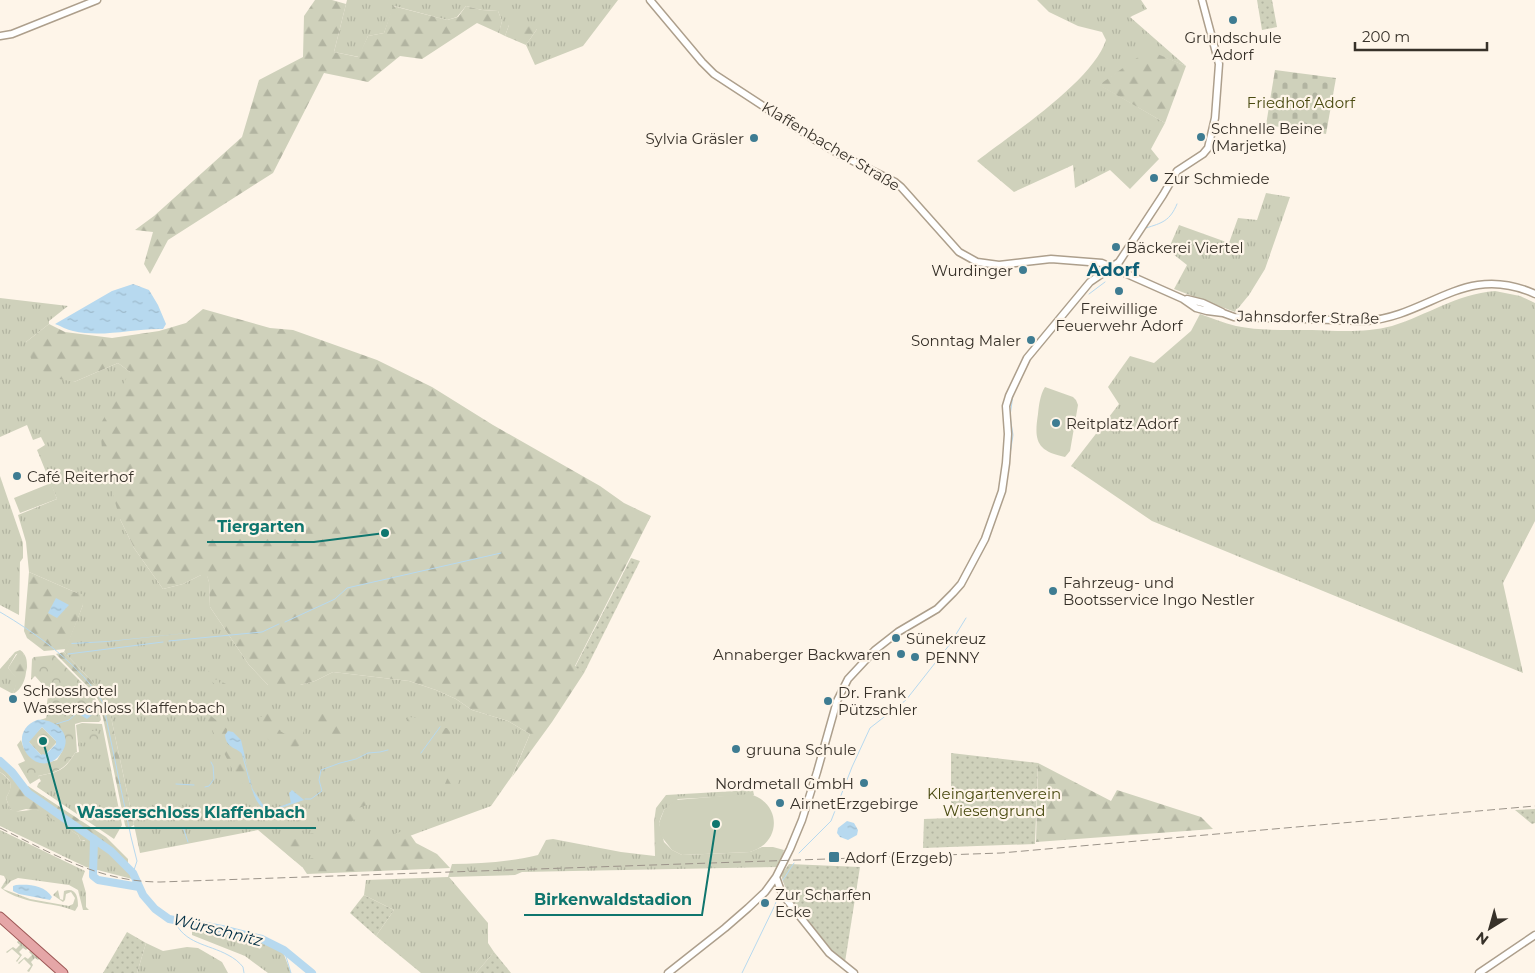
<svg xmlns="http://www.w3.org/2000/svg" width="1535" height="973" font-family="Montserrat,sans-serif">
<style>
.grass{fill:url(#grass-tufts)}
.forest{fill:url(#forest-firs)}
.cemetery{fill:url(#cemetery-stones)}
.park{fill:url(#park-crowns)}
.garden{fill:url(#garden-dots)}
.pitch{fill:#cfd1bb}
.water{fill:url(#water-ripples);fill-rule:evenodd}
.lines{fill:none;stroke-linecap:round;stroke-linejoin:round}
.stream{stroke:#b7d9ef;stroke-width:1}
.river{stroke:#b7d9ef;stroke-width:8}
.minor-casing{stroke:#ad9f8c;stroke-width:9}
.major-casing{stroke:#9c5755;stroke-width:11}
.minor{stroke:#fff;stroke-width:6}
.major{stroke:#e5a6a7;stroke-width:9}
.rail{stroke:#9c948a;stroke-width:1;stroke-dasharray:8 4;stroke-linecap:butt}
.poi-dot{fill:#3e7c92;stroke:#fef5e9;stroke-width:2}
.labels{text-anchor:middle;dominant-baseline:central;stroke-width:4.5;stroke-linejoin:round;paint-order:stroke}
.poi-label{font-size:15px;fill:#373129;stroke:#fef5e9;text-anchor:start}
.park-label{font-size:15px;fill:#4a4b11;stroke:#fef5e9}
.street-label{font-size:15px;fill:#373129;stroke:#fef5e9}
.water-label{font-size:16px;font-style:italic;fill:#002e44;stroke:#fef5e9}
.quarter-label{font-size:18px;font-weight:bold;fill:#0e6077;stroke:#fef5e9}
.leader{fill:none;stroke:#0f766e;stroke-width:2}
.callout-dot{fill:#0f766e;stroke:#fef5e9;stroke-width:2}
.callout-label{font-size:16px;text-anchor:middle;font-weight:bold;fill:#0f766e;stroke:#fef5e9;stroke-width:4.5;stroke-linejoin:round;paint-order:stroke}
</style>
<defs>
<pattern id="grass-tufts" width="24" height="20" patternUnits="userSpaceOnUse" patternTransform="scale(1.25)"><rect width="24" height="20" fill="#cfd1bb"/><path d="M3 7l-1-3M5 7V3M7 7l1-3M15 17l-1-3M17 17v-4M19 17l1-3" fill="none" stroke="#b2b4a1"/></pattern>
<pattern id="forest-firs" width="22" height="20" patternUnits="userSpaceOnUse" patternTransform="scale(1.25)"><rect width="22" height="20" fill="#cfd1bb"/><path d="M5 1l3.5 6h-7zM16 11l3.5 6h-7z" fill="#b2b4a1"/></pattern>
<pattern id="cemetery-stones" width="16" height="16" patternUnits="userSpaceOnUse" patternTransform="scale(1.25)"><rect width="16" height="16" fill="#cfd1bb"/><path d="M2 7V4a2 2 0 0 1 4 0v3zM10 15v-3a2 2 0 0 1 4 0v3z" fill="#b2b4a1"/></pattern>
<pattern id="park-crowns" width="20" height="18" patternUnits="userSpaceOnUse" patternTransform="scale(1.25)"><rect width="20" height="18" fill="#cfd1bb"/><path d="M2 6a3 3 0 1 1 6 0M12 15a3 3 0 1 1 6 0" fill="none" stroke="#b2b4a1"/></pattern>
<pattern id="garden-dots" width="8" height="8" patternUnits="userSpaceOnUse" patternTransform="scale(1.25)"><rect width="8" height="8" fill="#cfd1bb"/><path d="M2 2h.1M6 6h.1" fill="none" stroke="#b2b4a1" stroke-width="1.8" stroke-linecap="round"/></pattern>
<pattern id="water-ripples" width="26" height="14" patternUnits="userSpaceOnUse" patternTransform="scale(1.25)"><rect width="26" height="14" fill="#b7d9ef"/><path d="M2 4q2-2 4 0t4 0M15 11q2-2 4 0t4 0" fill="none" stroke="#9ebbcd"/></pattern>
</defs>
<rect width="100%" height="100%" fill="#fef5e9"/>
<!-- grass -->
<path class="grass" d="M347,0H618L583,46L535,65L526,45L537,29L509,25L505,36L499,33L502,21L498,11L482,10L466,6L457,17L447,20L394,6L384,33L368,36L359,57L334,52Z
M1037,0H1141L1147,9L1130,17L1186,66L1148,51L1100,85L1165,123L1151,149L1159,159L1130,189L1110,170L1075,188L1073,165L1014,192L977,161C1012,134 1093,81 1106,40L1102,32L1078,26L1049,12Z
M1266,193L1290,197L1265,269L1249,295L1235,312L1174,289L1187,265L1168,250L1179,225L1229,243L1238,218L1257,220Z
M1495,291L1520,296L1535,303V521L1503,583L1523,673L1152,521L1071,466L1119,404L1108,387L1130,356L1154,363L1191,331L1200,314C1212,318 1224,323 1236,326C1261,331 1287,330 1312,330C1338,331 1366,333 1392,326C1428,315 1456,294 1495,291Z
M0,298L68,306L49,321V324L26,342L74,382L118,363L130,372L120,519L134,548L163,589L183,584L201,575H207L209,582L210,607L249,665L268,685H300L315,681L333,672L409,681L436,690L456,699L472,710L508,721L530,734L512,776L491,806L396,841L302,867L258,830L140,853L108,703L100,690L64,652L83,605L77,593L29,572L26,542L18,515L57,499L37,450L45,445L41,437L33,440L27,425L0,437Z
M0,476L23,543V558L20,562L19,615L0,605Z
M20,650C28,655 27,664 27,672L23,653L16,654L8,668L18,679L13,694L0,687V669L15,652Z
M82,723L102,724L122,825L114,839L37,787L38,784L41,781L38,776C59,772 64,771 75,753L79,752L76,725Z
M0,772C12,781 14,785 6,798L10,809C19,814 27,809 37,810C49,813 67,828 78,835L81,841H84L89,837C101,845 127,865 132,879L86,867L0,826Z
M753,790L754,795L678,799L664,810L661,817L659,823L664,842L672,850L682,855L750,852L762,847H773L784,850L779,867L522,872L515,875L449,877L488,923V943L494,952L476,973H421L376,936L394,910L364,895L366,880L448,877L452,864C481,864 509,862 538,855L546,840L553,839L621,852L655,856L654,822L656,808L666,795Z
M0,830L85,871L82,879L86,893V907L89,910H83L78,890L69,885L18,878L11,881L3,889L30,899L69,906L73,904L75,898L71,892L66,894L65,900L63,902L53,895L58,890L60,899L63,900L64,891C76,887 78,897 78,906L75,911C71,910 68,908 63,907C42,902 19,902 1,888L6,880L4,876L0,875Z
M192,926L256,940L283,952L291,973H268L245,956L192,935Z
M19,940L28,948L26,950L23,948L19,952L22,955L17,962L16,961L20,956L12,949L7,953L6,952L13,947L16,949L20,945L17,942Z
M146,943L163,951L187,947L198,948L222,962L228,973H137Z
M31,950L40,958L38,960L35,958L31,962L33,965L29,972L27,971L31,966L24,959L19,964L18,963L25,957L28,959L32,955L29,952Z"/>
<!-- forest -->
<path class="forest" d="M315,0H332L346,4L334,52L358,57L368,36L384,33L393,6L447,20L458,17L466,6L482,10L498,11L502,21L499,33L477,23L422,59L400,56L368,82L324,73L273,173L168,240L150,274L144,264L153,232L135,230L154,216L242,137L259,80L303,57L304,16Z
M535,23L537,29L526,45L505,36L509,25Z
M1148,50L1186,66L1165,123L1099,85Z
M203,309L270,328L293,330L377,360L432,387L493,425L600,486L624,503L651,516L575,666L584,673L552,722L512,777L530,734L508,721L472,710L456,699L436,690L409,681L333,672L315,681L300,685H268L249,665L210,607L209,582L207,576L201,575L183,584L163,589L134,548L120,519L107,474L102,449L100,425L130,372L118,363L74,382L50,377L32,362L26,342L49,324L65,332L112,338L159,331L186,323Z
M29,572L77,593L82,594L83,605L66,649L44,651L27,638L24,631Z
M19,651L23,653C29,667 27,686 13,694L17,679L8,668Z
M64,652L100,690L108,703L134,825L127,829L125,825L100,703L94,693L56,654Z
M207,670L214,675L215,680L218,679L220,684L222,682L230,686L234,683L237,685L236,689C222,693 212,683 205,674Z
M337,711H340C344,718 338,721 340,728C342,733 345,735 345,741L340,745L332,742L326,729L316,721L315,717L317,714L333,713L335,715Z
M266,712L282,717V720L280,723L277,722L275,724L280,731L285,734L295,731L301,724L308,723C307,726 305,728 304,731C302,735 304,735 303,739C302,748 291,750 284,751C272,746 257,731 260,717L265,716Z
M206,715L211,716L227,729L226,742L234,751L244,758L253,792L238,780L207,720Z
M408,717C417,717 424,721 432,723L434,729L447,728L451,732L450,734L439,736L434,733L431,734L425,726L422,727L407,721L406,718Z
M1038,763L1111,801L1117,790L1201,817L1213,829L1036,842Z
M0,765L27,794L38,803L89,837L86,840L81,841L78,835L39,811L26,809L15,812L10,809L6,798C13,785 13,781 0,772Z
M453,775H461L458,784L455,787H449L445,784L447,779Z
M28,786L106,837L128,859V865L95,837L29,792L26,788Z
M371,797H374L375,802L356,809L359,817L349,823L346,822L344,815L351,810L348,806L350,803Z
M289,807L297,812L305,828L301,832L298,830C297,823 296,814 289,811Z
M407,830L416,843L437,854L450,868L307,874L299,862Z
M265,831L282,843L297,838L302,845L296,855L295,861L269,838Z
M324,831L327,834V836L313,840L305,846L299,836Z"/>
<!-- cemetery -->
<path class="cemetery" d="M1275,70L1336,78L1326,134L1266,125Z"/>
<!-- park -->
<path class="park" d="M54,655L93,694L98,704L101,720L99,722H82L75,724L77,752L75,753C64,770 58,772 38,776L40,778L30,784L18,764L25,761L17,745L21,740L24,749L46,763L57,760L63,750L44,720H40L46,718L47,713L38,711L39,707L46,710L48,696L50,693L35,676L31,680L32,659L34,657Z
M42,727L56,741V743L45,755H41L28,741Z
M80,731H97L101,739L91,746L85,742L81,743L80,742Z"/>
<!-- garden -->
<path class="garden" d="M1257,0H1272L1277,27L1262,30Z
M631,558L640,561L584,673L575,667Z
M951,753L1038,763L1035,844L923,848L924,819L951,818Z
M1535,809V823L1532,824L1515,810Z
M789,864L860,867L845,962L833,954L819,938L788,896L781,875Z
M364,895L394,910L376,936L350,913Z
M127,932L146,943L137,973H103Z
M494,952L511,973H476Z"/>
<!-- pitch -->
<path class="pitch" d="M1045,387L1073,397L1076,400L1078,405L1070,451L1065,457C1036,451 1034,440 1038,414C1039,405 1040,395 1045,387Z
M51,483L57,499L20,513L14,498Z
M749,794C782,802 782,843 750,852L682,855L672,850L661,836L659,823L664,810L675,800Z"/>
<!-- water -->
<path class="water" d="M133,284L149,290L158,305L166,324L163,329C134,328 103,338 73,331C67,330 61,326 55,324L112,291Z
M56,598L69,605L57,618L48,613Z
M197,632L106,642L72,644L71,643L109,641Z
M83,705H90L97,713L96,715L93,714L87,719L77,713V709Z
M37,720C54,718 74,734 62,752C40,786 0,735 37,720ZM42,727L56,741V744L45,755L43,754L41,755L29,742Z
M228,731L233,732L241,740L253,791L265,809L272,811L291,803L289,793L292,790L304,800L269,812C248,802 252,775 244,757C240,747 226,750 225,735Z
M847,821L854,823L858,830L857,835L848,840L840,837L837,833L838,828Z
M16,885C28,884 45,885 52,897L50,900L19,894L13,891V886Z"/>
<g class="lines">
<!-- stream -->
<path class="stream" d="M1146,228C1162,223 1170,221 1177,204
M1089,294L1105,282
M1009,461L1013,435L1010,416L1013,395
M1006,482L1008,471
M977,561L979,556
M0,612C36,633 83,667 103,703L131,837L137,861L133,873
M285,622L335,599L347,588L501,553
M169,641L262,632L279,624
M68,654L163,642
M56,724L69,720L77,713
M242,753L250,783
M421,753L440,727
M176,784L194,785
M205,787L209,786L214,779L213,766L211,762
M252,789L266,810H272L291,803
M305,799H311L322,791L319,780L321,770L340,763L356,759L368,753L380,752L388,750
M183,827L188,842
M799,853L831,821L852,767L870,728L906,700L950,644L966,618
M783,880L794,863
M174,920C184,944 208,944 228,955C234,958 239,962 243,967L244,973
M284,950L291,973
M742,973L775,905L777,898"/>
<!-- river -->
<path class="river" d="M0,761L12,772L28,793L111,851L133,873L143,895L155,909L169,919L222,929L262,939L284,950L312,973
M94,839L93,876L98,880L139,887"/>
<!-- minor casing -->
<g class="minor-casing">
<path id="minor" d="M650,0L702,62L714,74L812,138L837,153L895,182L901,187L959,252L977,262L999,265L1051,259L1102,263L1183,299L1196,308L1207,311L1223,313L1234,317L1366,321C1430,316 1465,262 1535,294
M0,36L12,34L97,0
M1187,299L1203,303L1222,312
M776,877L782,894L829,953L854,973
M668,973L725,928L748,908L765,892L776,877L790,849L802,820L817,772L837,701L848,679L875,650L898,632L937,609L953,593L961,584L985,539L1002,491L1006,463L1008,434L1006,406L1009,396L1027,358L1090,282L1119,262L1163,195L1177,171L1203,154L1208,148L1215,118L1219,64L1202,0
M1479,973L1535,935"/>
</g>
<!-- major casing -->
<g class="major-casing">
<path id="major" d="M0,917L63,973"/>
</g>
<!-- minor -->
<use href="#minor" class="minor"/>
<!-- major -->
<use href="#major" class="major"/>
<!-- rail -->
<path class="rail" d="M0,828C53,854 100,882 160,882L1001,853L1535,806"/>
</g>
<!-- markers -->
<g class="poi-dot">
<circle cx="1233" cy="20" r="5"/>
<circle cx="1201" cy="137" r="5"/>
<circle cx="754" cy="138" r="5"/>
<circle cx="1154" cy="178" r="5"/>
<circle cx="1116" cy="247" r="5"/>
<circle cx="1023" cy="270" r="5"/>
<circle cx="1119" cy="291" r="5"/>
<circle cx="1031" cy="340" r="5"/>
<circle cx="1056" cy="423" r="5"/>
<circle cx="17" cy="476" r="5"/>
<circle cx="1053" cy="591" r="5"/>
<circle cx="896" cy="638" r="5"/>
<circle cx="901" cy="654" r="5"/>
<circle cx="915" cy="657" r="5"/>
<circle cx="13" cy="699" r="5"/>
<circle cx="828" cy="701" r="5"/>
<circle cx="736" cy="749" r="5"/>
<circle cx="864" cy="783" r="5"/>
<circle cx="780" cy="803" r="5"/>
<rect x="828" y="851" width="12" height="12" rx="2.5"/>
<circle cx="765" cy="903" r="5"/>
</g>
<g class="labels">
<!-- poi labels -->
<g class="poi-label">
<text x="1233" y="37" text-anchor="middle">Grundschule<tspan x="1233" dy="17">Adorf</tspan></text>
<text x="1211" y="128">Schnelle Beine<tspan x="1211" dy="17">(Marjetka)</tspan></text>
<text x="744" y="138" text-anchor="end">Sylvia Gräsler</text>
<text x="1164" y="178">Zur Schmiede</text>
<text x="1126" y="247">Bäckerei Viertel</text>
<text x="1013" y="270" text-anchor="end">Wurdinger</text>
<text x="1119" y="308" text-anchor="middle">Freiwillige<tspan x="1119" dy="17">Feuerwehr Adorf</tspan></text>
<text x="1021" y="340" text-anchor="end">Sonntag Maler</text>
<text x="1066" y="423">Reitplatz Adorf</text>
<text x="27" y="476">Café Reiterhof</text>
<text x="1063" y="582">Fahrzeug- und<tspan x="1063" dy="17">Bootsservice Ingo Nestler</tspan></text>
<text x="906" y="638">Sünekreuz</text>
<text x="891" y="654" text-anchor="end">Annaberger Backwaren</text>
<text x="925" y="657">PENNY</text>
<text x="23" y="690">Schlosshotel<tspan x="23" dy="17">Wasserschloss Klaffenbach</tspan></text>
<text x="838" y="692">Dr. Frank<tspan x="838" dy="17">Pützschler</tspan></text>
<text x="746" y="749">gruuna Schule</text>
<text x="854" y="783" text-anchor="end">Nordmetall GmbH</text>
<text x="790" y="803">AirnetErzgebirge</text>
<text x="845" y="857">Adorf (Erzgeb)</text>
<text x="775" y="894">Zur Scharfen<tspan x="775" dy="17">Ecke</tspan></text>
</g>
<!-- park labels -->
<g class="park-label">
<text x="1301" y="102">Friedhof Adorf</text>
<text x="994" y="793">Kleingartenverein<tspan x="994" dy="17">Wiesengrund</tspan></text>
</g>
<!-- street labels -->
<g class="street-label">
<text transform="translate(831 146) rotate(31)">Klaffenbacher Straße</text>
<text transform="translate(1308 317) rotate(1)">Jahnsdorfer Straße</text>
</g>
<!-- water labels -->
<g class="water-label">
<text transform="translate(218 930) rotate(14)">Würschnitz</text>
</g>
<!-- quarter labels -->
<g class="quarter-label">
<text x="1113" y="270">Adorf</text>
</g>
</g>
<!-- callouts -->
<path class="leader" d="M385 533L314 542H207M43 741L67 828H316M716 824L702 915H524"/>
<g class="callout-dot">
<circle cx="385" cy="533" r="5"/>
<circle cx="43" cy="741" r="5"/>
<circle cx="716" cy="824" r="5"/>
</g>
<g class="callout-label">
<text x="261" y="532">Tiergarten</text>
<text x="191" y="818">Wasserschloss Klaffenbach</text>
<text x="613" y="905">Birkenwaldstadion</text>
</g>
<!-- north arrow -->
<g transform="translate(1490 928) rotate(217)" stroke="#fef5e9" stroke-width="4" paint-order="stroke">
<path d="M0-4L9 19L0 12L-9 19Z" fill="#373129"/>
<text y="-8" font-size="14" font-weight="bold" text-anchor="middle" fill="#373129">N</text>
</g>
<!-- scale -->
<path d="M1355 42v8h132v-8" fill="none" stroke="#373129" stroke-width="2.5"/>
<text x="1362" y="42" font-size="15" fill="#373129" stroke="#fef5e9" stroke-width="4" paint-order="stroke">200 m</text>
</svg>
